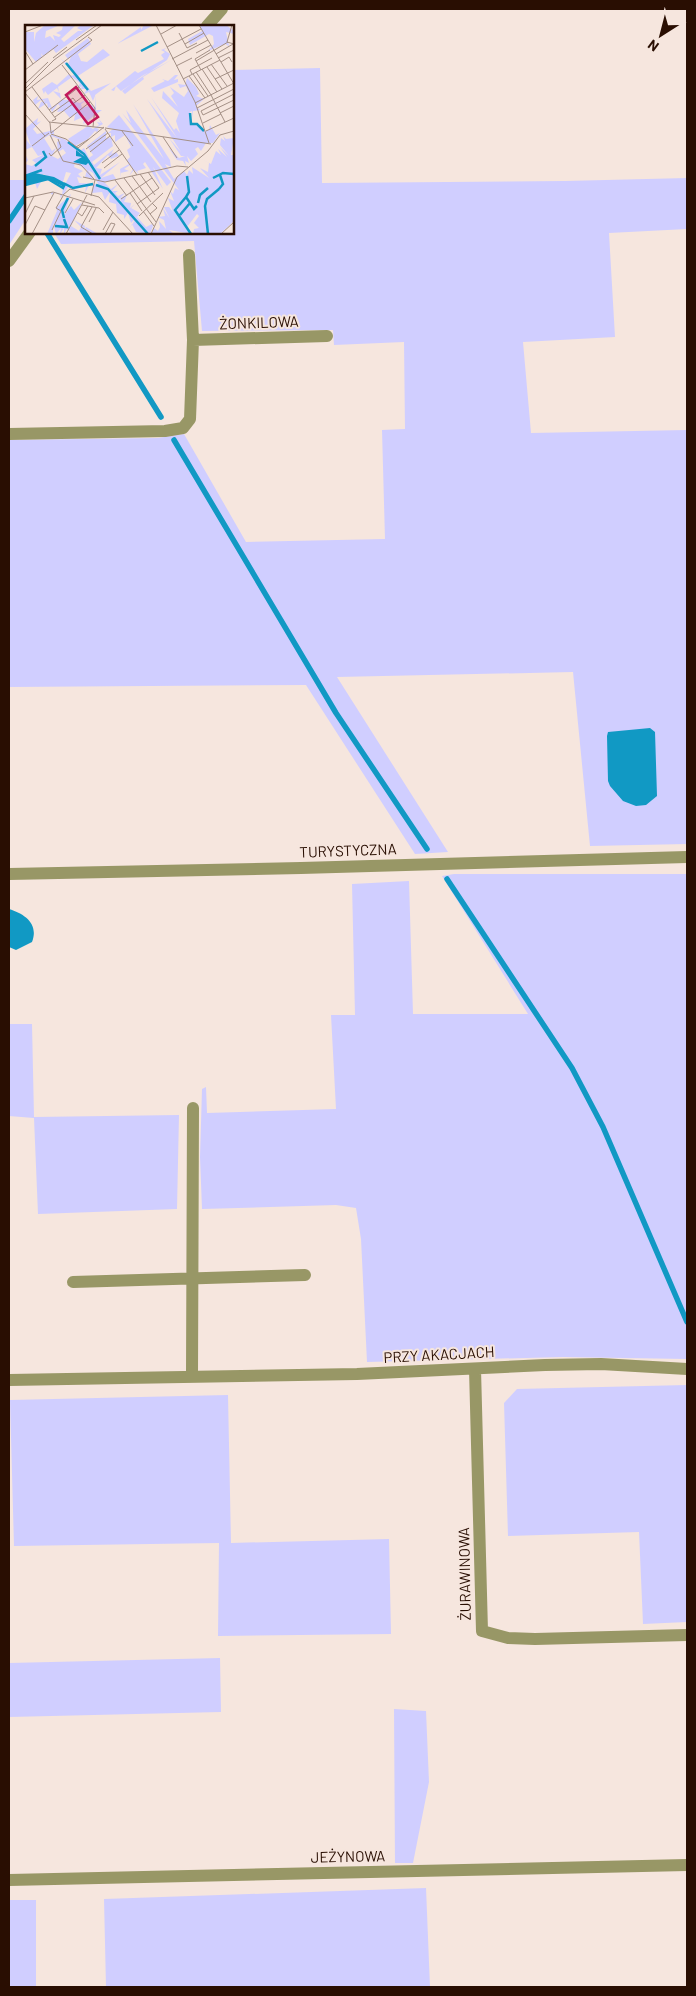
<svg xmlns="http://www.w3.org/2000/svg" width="696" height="1996" font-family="Barlow,sans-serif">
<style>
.green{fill:#d0ceff}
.water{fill:#1199c4}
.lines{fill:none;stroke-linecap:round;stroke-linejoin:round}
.stream{stroke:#1199c4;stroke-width:5.5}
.minor{stroke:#989766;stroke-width:12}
.labels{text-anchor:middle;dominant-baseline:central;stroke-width:4;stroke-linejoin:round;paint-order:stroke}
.street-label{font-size:15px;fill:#290e02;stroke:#f6e6de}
.inset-river{fill:none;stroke:#1199c4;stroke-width:2.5}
.inset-road{fill:none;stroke:#a49086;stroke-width:1}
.view{fill:#c2185b;fill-opacity:0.15;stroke:#c2185b;stroke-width:2.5}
.inset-edge{fill:none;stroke:#290e02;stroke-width:2.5}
</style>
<rect width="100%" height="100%" fill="#f6e6de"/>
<!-- green -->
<path class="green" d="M320,68L322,183L565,181L687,178V229L609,233L615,337L523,342L531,433L687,430V844L590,846L573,672L337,677L448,852L415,854L306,685L9,687V440L158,438L184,434L246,542L385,539L382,430L405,429L404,342L334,345L333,330L202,331L194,241L61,244L54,233L232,232L233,70Z
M9,180H26V219L9,245Z
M454,874H687V1359L563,1357L367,1362L361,1239L356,1208L336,1205L202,1209L200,1157L202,1089L206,1087L207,1113L336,1109L331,1015H355L352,884L409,881L413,1014H528L442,876Z
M9,1024H32L34,1117L179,1115L177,1209L38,1214L34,1118L9,1116Z
M687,1385V1622L643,1624L639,1532L508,1536L504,1403L517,1389Z
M228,1395L231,1543L389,1539L391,1634L218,1636L219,1543L14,1546L10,1400Z
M220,1658L221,1712L9,1717V1663Z
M394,1709L426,1711L429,1782L413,1863H395Z
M426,1888L430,1987H106L104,1899Z
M36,1900V1987H9V1900Z"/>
<!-- water -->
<path class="water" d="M650,728L655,732L657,796L646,805L636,806L623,801L610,786L608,781L607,736L608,732Z
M9,909C25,914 39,924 32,942L16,950L9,947Z"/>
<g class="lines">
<!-- stream -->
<path class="stream" d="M9,221L26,196
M47,233L161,417
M174,440L336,713L427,849
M447,879L572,1068L603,1127L687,1322"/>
<!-- minor -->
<path class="minor" d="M207,26L222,9
M9,261L30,232
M193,340L327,336
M9,434L165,431L183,428L190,419L193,340L189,255
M9,874L301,868L687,857
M73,1282L305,1275
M475,1369L482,1631L508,1638L535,1639L687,1635
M192,1376L193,1108
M9,1380L357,1374L545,1365L601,1364L687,1369
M9,1880L687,1865"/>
</g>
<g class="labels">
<!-- street labels -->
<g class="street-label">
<text transform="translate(259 322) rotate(-2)">ŻONKILOWA</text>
<text transform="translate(348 850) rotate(-2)">TURYSTYCZNA</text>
<text transform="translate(439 1354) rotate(-3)">PRZY AKACJACH</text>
<text transform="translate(464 1574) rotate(-91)">ŻURAWINOWA</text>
<text transform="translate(348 1856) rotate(-1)">JEŻYNOWA</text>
</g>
</g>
<!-- overview -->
<g transform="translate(25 25)">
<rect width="209" height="209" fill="#f6e6de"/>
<path d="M20,0H35L21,6L20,13L25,11L30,16L28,10L34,12L36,10L31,8L37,5L38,0H51L36,14L39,17L53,6H58L52,3L56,0H69L31,28L28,24L18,31L16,28L17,32L11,37L0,24V7H9V17L11,8ZM119,0L127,1L92,19L116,2V5ZM175,0H201L209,6V9L201,7L204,21L200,19L183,26L189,19L188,11L184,9L165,20L163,14L177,6ZM63,13L66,19L53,29L56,36L62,37L78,24L85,30L53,51L66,66L86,58L70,70L71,85H77L58,99L60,91L49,96L50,89L45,93L39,86L32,87L35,81L33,79L27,87L25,82L19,86L23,83L22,78L13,84L16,77L21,76L16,75L10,80L8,75L13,71L12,75L23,73L27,83L37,75L28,66L23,70L20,66L19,69L17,64L27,57L32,60L44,49L47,51L50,49L36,34L43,39L46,32L43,34L40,30ZM47,52L55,58L52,64L57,61L56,64H62L59,69L64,67L68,76L70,71V83L67,80L57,83L56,79L63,74L55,78L42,75L36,74L35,68L28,66L32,63L34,67L33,62ZM141,23L139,25L145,29L142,35L96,66L91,61L89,66L86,65L110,46L113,48L139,34L136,30L140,27L136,25ZM146,35L118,52L119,54L100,69L97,66L117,51ZM150,50H153L149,55L153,54V57L129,67L126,63L140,56L137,54L143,56ZM162,53L171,62L174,69L171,71L179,74L171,81L175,85L168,86V93L167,86L165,87V96L179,106L184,105L185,100L191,110L195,108L188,118H181L176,126L173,122L170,124L173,129L166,136L162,131L164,138L160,136L161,141L158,136L152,135L143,122L154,133L160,131H156L144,113L156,127L122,74L152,113L126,72L149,105L151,103L155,108L151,96L154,88L137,73L138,66L153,82L146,71L149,68L145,62L159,72L163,66L161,61L155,63L153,59L160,60ZM108,79L145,135L146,142L140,139L149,154L159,146L162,150L164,145L168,149L167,142L184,153L175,143L183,147L184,138L175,133L186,139L191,126L196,130L193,124L202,132L195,122L204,131L195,120L196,113L200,116L198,111L201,114L209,113L206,130H209V196L195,209H168L169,204L174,203L169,198L166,202L174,191L172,189L162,202L167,209L144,205L149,209H126L129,203L133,206L135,202L134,196L141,204L139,195L133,192L140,191L138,183L145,194L139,182H144L148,187L143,173L149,176L145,166L148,169L150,163L154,165L97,88L106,98L101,85L139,134ZM94,90L146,157L142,161L128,142L138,164L120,137L118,139L121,143L112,146L114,149L109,145L104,151L108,144L105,140L99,144L104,146L95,148L96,153L95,144L104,139L102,135L105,132L102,125L106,122L100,110L90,117V110L86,112L88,121L67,137L69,140L89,124L86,129L91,127L94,131L86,134L83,130L71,143L77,144L75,150L95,137L76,153L88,149L91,154L79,157L86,164L93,159L87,166H93L90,168L93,171L100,168L93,175L96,177L95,173L102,170L99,177L106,178L105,183L110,179L106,183L115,188L112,192L121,202L127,199L128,201L125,209L111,207L107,199L104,204L112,192L106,198L103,188L99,194V190L92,188L91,179L84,177L85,167L80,175L77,167L67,168L68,161L64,160L60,168L61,161L48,165L43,162L39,169L37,170L36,174L35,169L29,167L27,170L25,167H30L37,170L38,163L25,156L17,155L12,164L10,157L0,160L3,157L16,156V149L0,151V129L3,135L0,139L7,141L11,138L7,135L20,129L13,131L7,122L0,125V113L6,121L0,104L8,97L13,93L12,98L16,96L8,104L12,109L29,105V109H26L41,115L55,126L59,123L64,133L68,130L62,121L81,106V114L86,112V108H83L88,104L82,102ZM26,109V111L28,116L27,111L36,115L32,117L33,127L38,124L41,128L33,134L27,131L31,123L27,126L19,113L11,118ZM50,138L62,145L60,152L69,154L63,145L68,148L73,159L54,158L52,152L57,153L53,149L58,146L49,142ZM41,147L46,148L38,163L24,154H17L18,149L38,157ZM73,93L78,99L71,103L74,104L72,107L70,106L63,114L50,121L43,114L63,101L68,104L74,100L72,97L76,98ZM46,169L39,190L46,181L49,185L57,177L46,201L54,206L56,202L49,195L60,201L59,206L61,202L73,209H47L42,204L39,209V203L35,209L36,203L31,209L28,198V209H22L32,186L31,183Z" fill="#d0ceff" fill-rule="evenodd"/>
<path d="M51,125L65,136L61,140L48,137L57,132L51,131ZM10,148L29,152L40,158L39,162L23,154L0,160V151Z" fill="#1199c4"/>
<path class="inset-river" d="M116,26L133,17M41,38L63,65M165,88L166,99H172L179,106M43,117L59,129L75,154M10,141L21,132L18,126M0,151L17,145M162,151L164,167L161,172L169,184L172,181M188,153L198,148L209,149M0,160L23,154L38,163L40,159L48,163L68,159M71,160L83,164L123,209M194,164L198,159L195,150M161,172L150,185L166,209M173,178L175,170L183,163M155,190L165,178M39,193L37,185L43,173M30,201L42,202L39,194M183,209L180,181L182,174L194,164"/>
<path class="inset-road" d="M131,0L170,77L184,118M174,0L209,59M207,0L202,17L209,19M0,7L18,0M154,8L162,23L172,18M136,9L152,0M51,15L72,0M160,19L179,8M142,22L176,4M0,26L8,39M171,28L186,20M191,29L208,19M28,33L42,22M193,33L209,25M147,34L183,15M171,36L203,17M196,37L204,32L207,37M186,39L202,61M37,40L70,83L68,102M151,41L167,33M182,42L197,64M177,44L192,67M0,45L33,20M176,45L170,34L185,25M171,47L186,70M167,49L165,45L187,33M168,49L183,71M164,51L180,73M158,54L195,35M190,54L209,45M0,59L23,37M7,62L31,94L27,96M0,64L29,35L77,0M0,67L67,15L63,12M0,68L25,98L26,108M209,69L176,86L178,90L209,75M186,70L200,97M170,78L209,58M172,83L209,64M24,85L54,62M27,88L48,73L51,77M195,88L209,81M0,89L20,111M30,92L60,70M24,97L79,103M178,98L196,89M80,103L186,119M80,104L112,150M97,106L108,121M181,106L209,93M26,108L65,77M26,109L41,114L53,123L79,102M25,110L38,136L56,140L69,154M138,112L152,133M7,121L24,108M51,122L64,114M61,124L83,108M65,127L85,111M24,128L26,131L36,122L33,114M77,138L94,125M79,143L97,129M115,149L130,170M107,151L126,177M58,152L80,157L152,141L163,142M99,153L131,197M90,155L102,171M105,168L117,186M38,170L45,164L74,172L108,209M66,171L70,155M0,173L28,167L70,180M96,174L127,153M112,179L134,163L123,147M57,180L74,183L79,188M67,182L56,202L68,209M118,186L129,201M40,188L48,174M53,188L57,191L63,181M0,189L9,171M125,189L132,183L127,178M114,191L138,168M64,197L71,183M0,200L10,181L20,185M27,205L36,186L31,183L38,171M78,205L88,187M7,209L29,168M41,209L62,170M80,209L86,198L90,199L85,209M126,209L152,152L183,126L195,110L209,106M196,209L209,197"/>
<path class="view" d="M51,62L73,92L63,99L41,70Z"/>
<rect width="209" height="209" class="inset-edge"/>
</g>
<!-- border -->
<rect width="696" height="1996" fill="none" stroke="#290e02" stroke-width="20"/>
<!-- north arrow -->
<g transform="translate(661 35) rotate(216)" stroke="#f6e6de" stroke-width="4" paint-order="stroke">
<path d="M0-4L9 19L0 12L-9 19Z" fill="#290e02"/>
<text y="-8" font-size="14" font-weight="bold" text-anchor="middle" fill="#290e02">N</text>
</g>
</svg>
